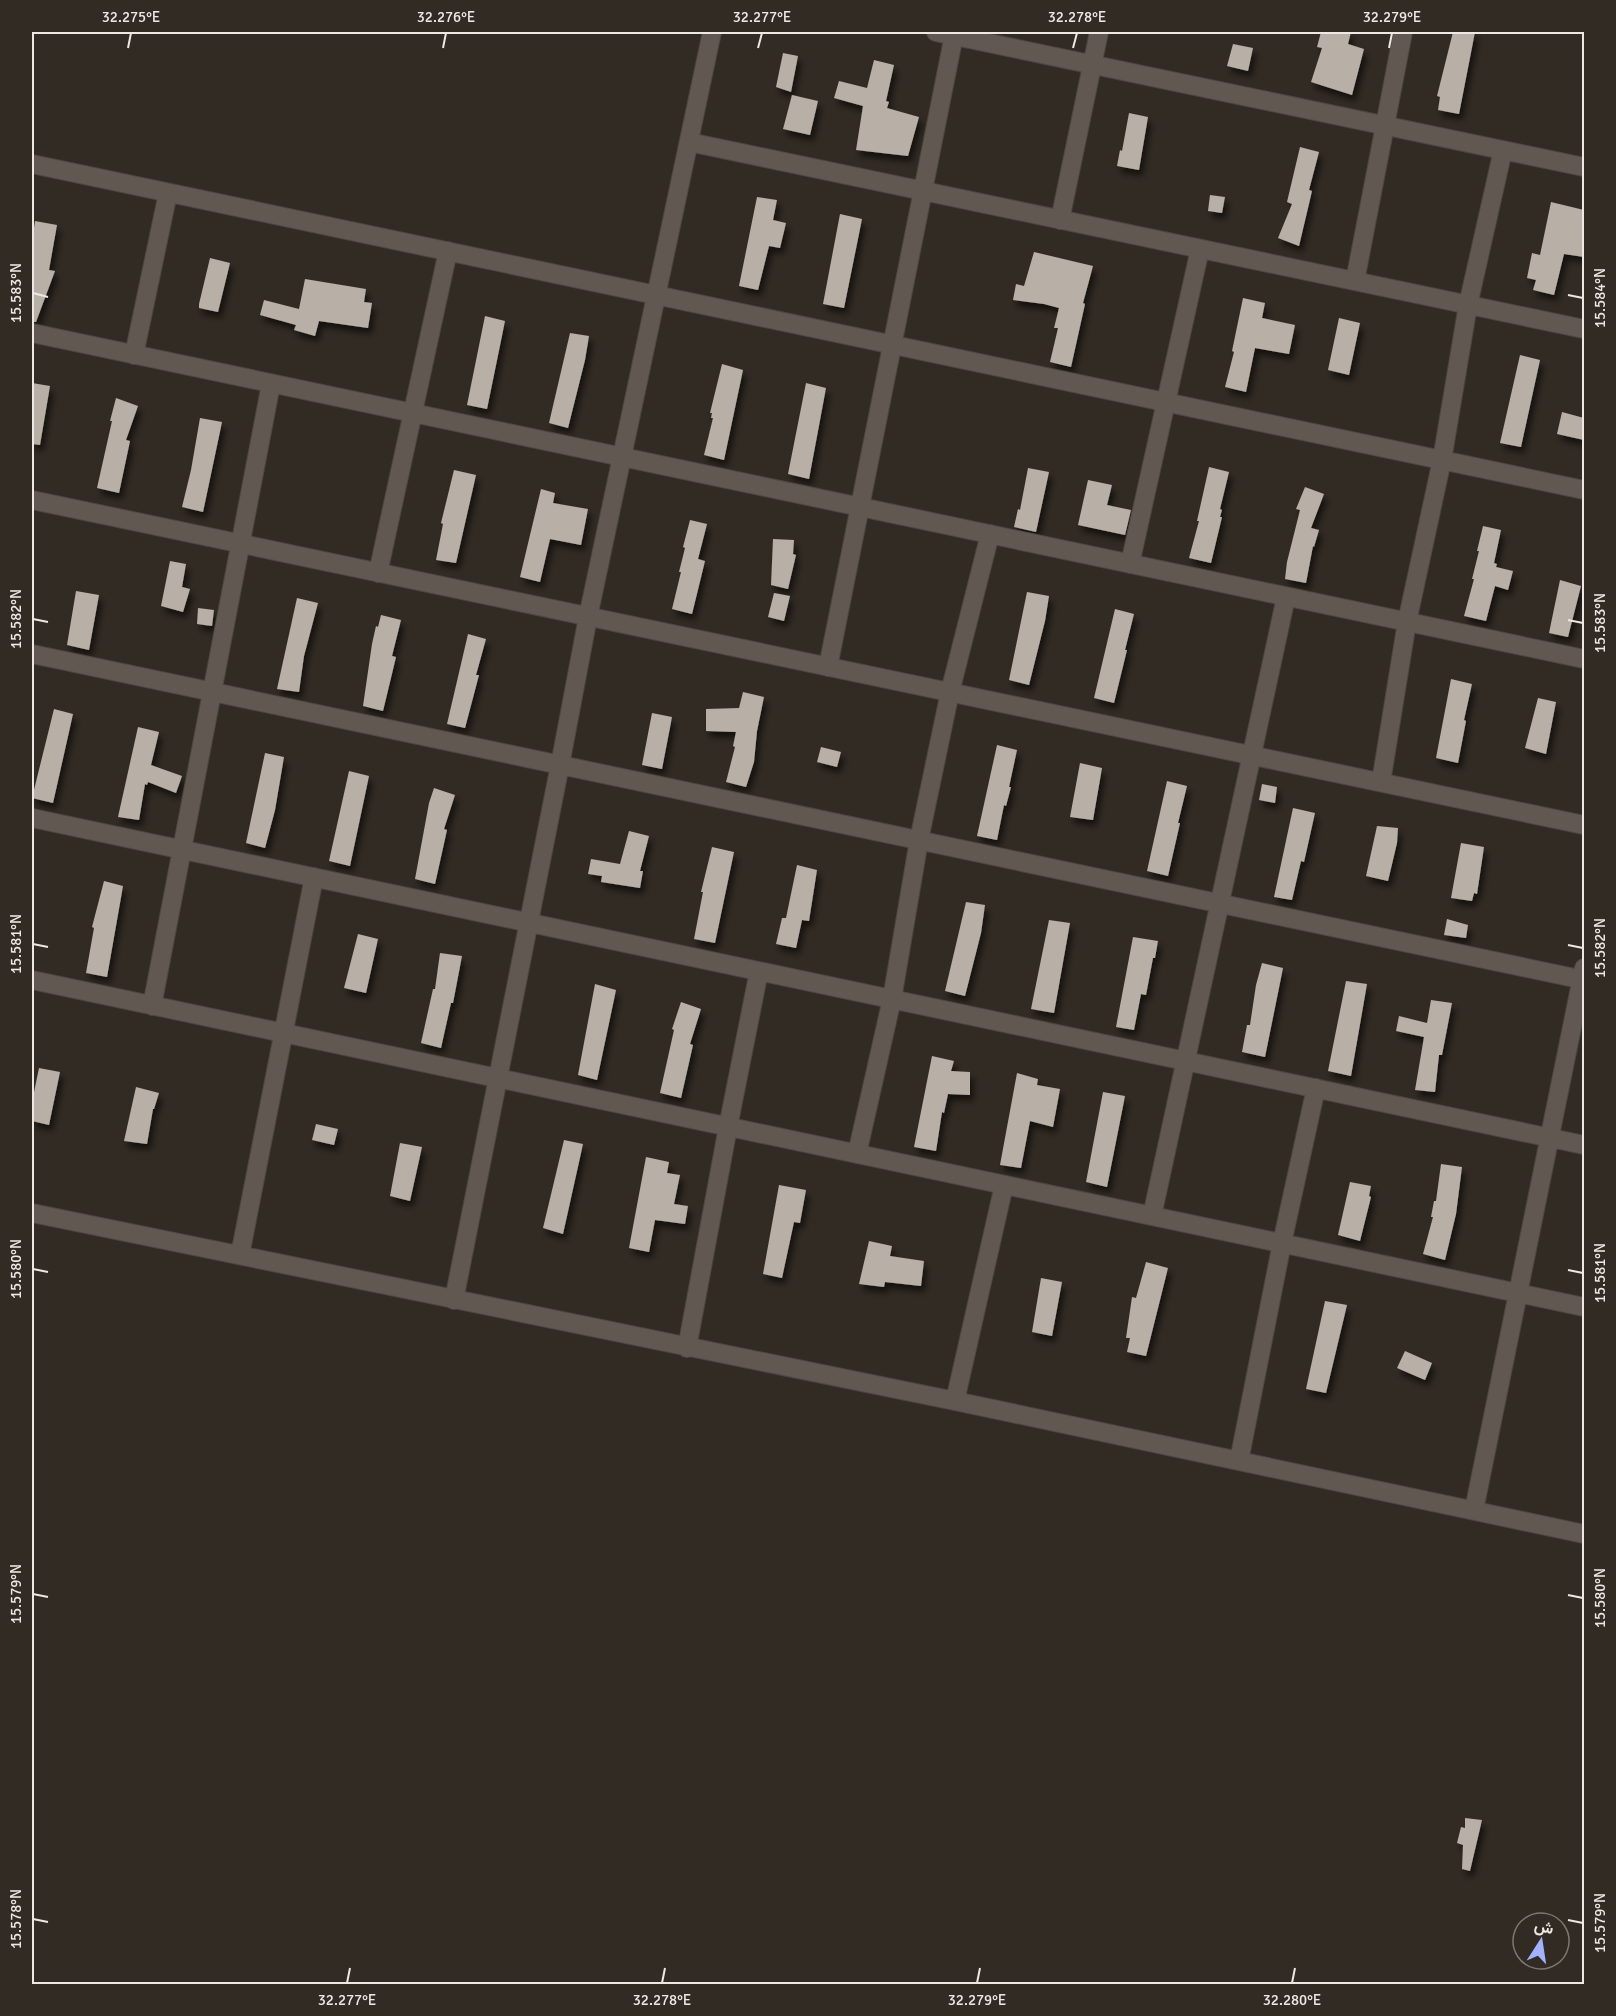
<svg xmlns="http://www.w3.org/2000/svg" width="1616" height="2016" font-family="Signika,Vazirmatn,sans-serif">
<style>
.building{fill:#b8afa6;filter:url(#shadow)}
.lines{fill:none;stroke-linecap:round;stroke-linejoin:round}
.minor-casing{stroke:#4d4641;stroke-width:20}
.minor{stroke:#615851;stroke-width:18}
.ticks{fill:none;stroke:#ede8e4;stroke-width:2}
.neatline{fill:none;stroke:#ede8e4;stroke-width:2}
.ticks-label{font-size:15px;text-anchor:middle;fill:#ede8e4}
</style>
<defs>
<filter id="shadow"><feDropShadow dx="3.5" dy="6" stdDeviation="3" flood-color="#0009"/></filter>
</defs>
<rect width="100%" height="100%" fill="#322b24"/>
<!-- building -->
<path class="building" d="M1321,32H1351L1348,44L1364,49L1352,95L1311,82L1322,48L1317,47Z
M1453,32H1475L1459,114L1438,110L1440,97L1437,96Z
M1233,44L1253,48L1248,71L1227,66Z
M783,53L798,56L791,92L776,87Z
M874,60L894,65L886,101L889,102L887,108L919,117L908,156L856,150L863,106L834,98L839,81L867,88Z
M792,95L818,101L810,135L783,129Z
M1129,113L1148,117L1139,170L1117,166L1120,150L1122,151Z
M1300,147L1319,152L1309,190L1312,191L1299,246L1278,238L1292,204L1287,202Z
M1210,195L1225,197L1222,213L1208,211Z
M757,197L777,200L773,220L786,223L780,248L769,246L758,290L739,286Z
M1551,202L1584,210V257L1564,254L1554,295L1533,290L1536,280L1527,278L1532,253L1540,255Z
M840,214L862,219L844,308L823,304Z
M35,221L57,225L49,270L55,271L36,322H32V242Z
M1034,252L1093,266L1083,303L1085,304L1071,367L1050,362L1058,328H1054L1059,308L1044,304L1013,300L1016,284L1024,286Z
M210,258L230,263L218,312L199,308V304Z
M305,279L366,289L364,302L372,303L368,328L319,321L315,336L294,330L296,325L260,315L264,300L299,309Z
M1243,298L1265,303L1262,318L1295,325L1289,354L1255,348L1246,392L1225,387L1234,352L1232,351Z
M485,316L505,321L487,409L467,405Z
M1339,318L1360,323L1349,375L1328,370Z
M570,333L589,336L585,360L568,428L549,423Z
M1520,355L1540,360L1521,447L1500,443Z
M722,364L743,370L724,460L704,455L713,418H711L712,413H710Z
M32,383L50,386L40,445L32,444Z
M806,383L826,388L809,479L788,474Z
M116,398L138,406L126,440L130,441L119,493L97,488L112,421H110Z
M1562,412L1584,418V440L1557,434Z
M200,418L222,422L203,512L182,507L191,470Z
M1209,467L1229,472L1220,509L1222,510L1220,517H1222L1211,563L1189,558L1199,521H1197Z
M1028,468L1049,472L1036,532L1014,527L1018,509L1020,510Z
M454,470L476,475L456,563L436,560L443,524L441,523Z
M1088,480L1112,485L1107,505L1131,510L1125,535L1078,525Z
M1305,487L1324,494L1311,528L1319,530L1314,547L1313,546L1306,583L1285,579L1287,562L1300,510L1296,509Z
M541,489L555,493L553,503L588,509L581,545L550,539L540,582L520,577Z
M690,520L707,524L698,559L705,561L692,614L672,609L681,572H679L685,548L683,547Z
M1483,526L1501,530L1494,563L1497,564L1496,567L1513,571L1508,590L1495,586L1486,621L1464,616L1474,579H1472L1479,551H1477Z
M773,539L794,540L793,554L796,555L788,589L771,585Z
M170,561L186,564L182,587L190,589L183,612L161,606Z
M1560,580L1581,586L1568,637L1549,633Z
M76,591L99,595L89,650L67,645Z
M1027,592L1049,596L1045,621L1029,685L1009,680Z
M774,593L790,596L784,621L768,617Z
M297,598L318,603L304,656L299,692L277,689Z
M198,608L214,610L212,626L197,624Z
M1115,609L1134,614L1125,650H1127L1114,703L1094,698Z
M381,615L401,620L392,656L396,657L383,711L363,706L372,644L376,626L378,627Z
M468,634L486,639L476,675H479L465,728L447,724Z
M1451,679L1472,684L1464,720L1466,721L1458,763L1436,758Z
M743,692L764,697L757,731L754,762L746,787L726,782L735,747L733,746L736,732L706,731V709L739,708Z
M1538,698L1556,702L1546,754L1525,748Z
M54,709L73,714L53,803L32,798Z
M652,713L672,717L662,769L642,765Z
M138,727L159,732L151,765L182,776L176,793L148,782L147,785L145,784L139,820L118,817Z
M997,745L1017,750L1009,787H1011L1006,806L1004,805L997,840L977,836Z
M821,747L841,752L837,767L817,762Z
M265,753L284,757L275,810L265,848L246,843Z
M1080,763L1102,768L1093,820L1070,817Z
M349,771L369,776L350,866L329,861Z
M1167,781L1187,786L1178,823H1180L1168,876L1147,871Z
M1262,784L1277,787L1275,803L1259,800Z
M434,788L455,795L444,829L447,830L435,884L415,879L429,803Z
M1293,808L1315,813L1304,862L1301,861L1292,900L1274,897Z
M1377,826L1398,828L1397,843L1388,881L1366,876Z
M629,831L649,836L640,871H643L640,888L601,882L602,876L588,874L591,859L620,864Z
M1461,843L1484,847L1477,894L1474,893L1472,901L1451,898Z
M712,847L734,852L715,943L694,939L703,892H701Z
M797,865L817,870L809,921L802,920L796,948L776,944L782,918H786Z
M104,881L123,886L107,977L86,973L94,928L92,927Z
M966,902L985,905L981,933L965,996L945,991Z
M1447,919L1468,925L1466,938L1444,935Z
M1049,920L1070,923L1054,1013L1031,1009Z
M358,934L378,939L366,993L344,988Z
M1133,937L1158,941L1155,958H1153L1146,995L1141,994L1134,1030L1116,1027Z
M440,953L462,956L453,1003H451L441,1048L421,1043L433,989H435Z
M1262,963L1283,968L1265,1057L1242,1052L1247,1025H1250L1256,985Z
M1346,981L1367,984L1351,1076L1328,1071Z
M595,984L616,990L597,1080L578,1075Z
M1431,1000L1452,1003L1442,1055H1439L1435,1092L1415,1090L1424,1037L1396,1031L1399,1016L1427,1023Z
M681,1002L701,1009L690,1044L693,1045L681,1098L660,1093L674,1030L672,1029Z
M932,1056L954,1061L951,1071L970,1072V1095L948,1094L944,1113L942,1112L936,1151L914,1147Z
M39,1068L60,1072L49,1125L32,1121V1096L33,1097Z
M1017,1073L1038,1079L1037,1085L1060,1089L1053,1127L1030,1121L1021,1168L1000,1165Z
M136,1087L159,1093L154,1109H153L147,1144L124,1141Z
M1103,1092L1125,1096L1107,1187L1086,1182Z
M316,1124L338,1129L334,1145L312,1140Z
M564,1140L583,1144L563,1234L543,1228Z
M400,1143L422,1147L410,1201L390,1196Z
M646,1157L669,1162L667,1173L680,1175L674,1204L688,1206L685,1224L655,1220L649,1252L629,1248Z
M1441,1164L1462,1167L1456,1214L1445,1260L1423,1254L1433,1217H1431L1434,1201H1436Z
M1350,1182L1371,1186L1369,1196L1371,1197L1360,1241L1338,1235Z
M779,1185L806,1190L800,1223L794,1222L782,1278L763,1274Z
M869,1241L892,1246L890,1256L924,1261L921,1286L885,1282L884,1287L859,1284Z
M1146,1262L1168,1268L1146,1356L1127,1352L1130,1338H1126L1132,1297L1136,1298Z
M1041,1278L1062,1282L1052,1336L1032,1332Z
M1325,1301L1347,1305L1326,1393L1306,1389Z
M1405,1351L1432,1363L1425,1380L1397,1368Z
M1465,1818L1482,1820L1470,1871L1462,1869L1463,1845L1457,1843L1461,1827L1465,1828Z"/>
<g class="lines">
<!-- minor casing -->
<g class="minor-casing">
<path id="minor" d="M936,32L1584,167
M689,142L1584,329
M32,164L1584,490
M1060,220L1099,32
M1355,281L1403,32
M32,333L1584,659
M134,355L168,193
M32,500L1584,825
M1130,564L1200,249
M378,573L448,251
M32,654L1584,980
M828,667L954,35
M1381,782L1407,622L1442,460L1468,305L1503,150
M32,818L1584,1145
M32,980L1584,1307
M152,1006L271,384
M857,1154L892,999L919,840L950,692L990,534
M32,1213L955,1401L1584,1534
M1152,1216L1286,597
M240,1255L314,877
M454,1300L560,765L588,617L712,32
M687,1348L728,1127L759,971
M955,1401L1004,1185
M1239,1461L1282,1243L1316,1088
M1474,1510L1584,968"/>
</g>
<!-- minor -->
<use href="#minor" class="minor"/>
</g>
<!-- ticks -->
<path class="ticks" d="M128,48L131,33M443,48L446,33M758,48L762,33M1073,48L1077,33M1389,48L1392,33M33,293L48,297M1568,295L1583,298M33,619L48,622M1568,620L1583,623M33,944L48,947M1568,945L1583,948M33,1269L48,1272M1568,1270L1583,1273M33,1594L48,1597M1568,1595L1583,1598M33,1919L48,1922M1568,1920L1583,1923M347,1983L350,1968M662,1983L665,1968M977,1983L980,1968M1292,1983L1295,1968"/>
<!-- border -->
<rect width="1616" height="2016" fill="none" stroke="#322b24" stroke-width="66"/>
<!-- north arrow -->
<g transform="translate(1541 1941) rotate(12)"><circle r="28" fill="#322b24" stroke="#7d7771" stroke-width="1.5"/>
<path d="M0-4.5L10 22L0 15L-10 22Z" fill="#a3b2fd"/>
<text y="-9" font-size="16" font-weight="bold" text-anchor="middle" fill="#ede8e4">ش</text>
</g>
<rect x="33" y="33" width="1550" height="1950" class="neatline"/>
<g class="ticks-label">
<text x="131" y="22">32.275°E</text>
<text x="446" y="22">32.276°E</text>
<text x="762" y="22">32.277°E</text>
<text x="1077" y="22">32.278°E</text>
<text x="1392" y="22">32.279°E</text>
<text transform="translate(16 293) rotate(-90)" y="5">15.583°N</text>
<text transform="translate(1600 298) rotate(-90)" y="5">15.584°N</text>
<text transform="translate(16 619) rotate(-90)" y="5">15.582°N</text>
<text transform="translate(1600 623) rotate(-90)" y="5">15.583°N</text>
<text transform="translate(16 944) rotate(-90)" y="5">15.581°N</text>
<text transform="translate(1600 948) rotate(-90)" y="5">15.582°N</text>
<text transform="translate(16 1269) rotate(-90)" y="5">15.580°N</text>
<text transform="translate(1600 1273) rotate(-90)" y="5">15.581°N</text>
<text transform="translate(16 1594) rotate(-90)" y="5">15.579°N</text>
<text transform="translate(1600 1598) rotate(-90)" y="5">15.580°N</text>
<text transform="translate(16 1919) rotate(-90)" y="5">15.578°N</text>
<text transform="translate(1600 1923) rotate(-90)" y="5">15.579°N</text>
<text x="347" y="2005">32.277°E</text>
<text x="662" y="2005">32.278°E</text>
<text x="977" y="2005">32.279°E</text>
<text x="1292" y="2005">32.280°E</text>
</g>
</svg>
